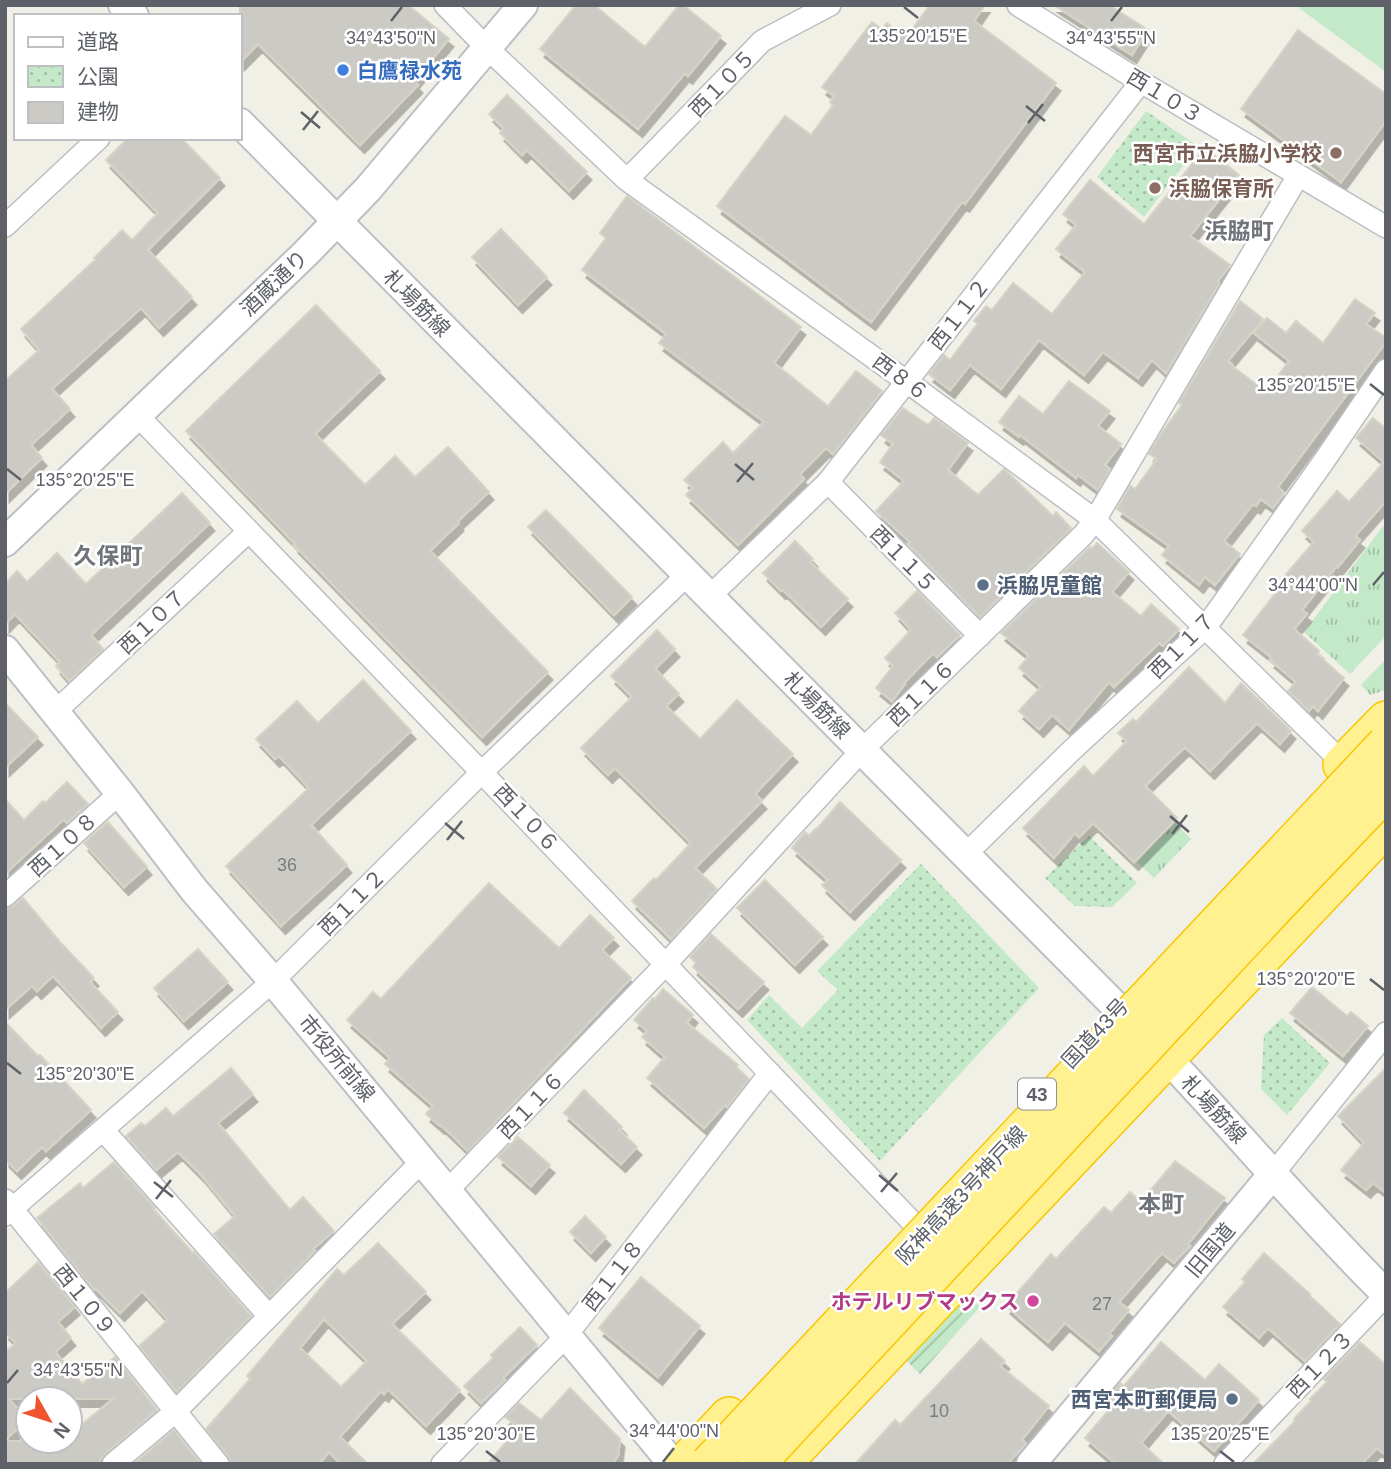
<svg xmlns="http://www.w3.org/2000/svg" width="1391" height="1469" font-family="Helvetica,'Noto Sans JP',sans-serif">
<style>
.grass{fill:url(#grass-tufts)}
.park{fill:url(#park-dots)}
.garden{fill:url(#garden-furrows)}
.pitch{fill:#c3e9c8}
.building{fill:#cccac4;stroke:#d6d3c5;stroke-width:2;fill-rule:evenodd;filter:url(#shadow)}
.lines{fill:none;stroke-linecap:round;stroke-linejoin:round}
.street-casing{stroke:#bbbec3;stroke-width:24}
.secondary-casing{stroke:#bcbfc5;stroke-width:32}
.highway-casing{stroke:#f8c700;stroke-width:40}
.street{stroke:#fff;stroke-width:21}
.secondary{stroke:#fff;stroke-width:28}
.highway{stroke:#fff090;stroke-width:37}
.highway-bridge-casing{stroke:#f8c700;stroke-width:40;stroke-linecap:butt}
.highway-bridge{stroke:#fff090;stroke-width:37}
.ticks{fill:none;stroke:#5e6268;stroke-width:2.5}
.shop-dot{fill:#3f7fe0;stroke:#fff;stroke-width:2.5}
.education-dot{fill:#8d6e63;stroke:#fff;stroke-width:2.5}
.service-dot{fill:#5c6f8a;stroke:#fff;stroke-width:2.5}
.hotel-dot{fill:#d1479c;stroke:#fff;stroke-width:2.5}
.labels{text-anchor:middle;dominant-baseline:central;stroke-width:5;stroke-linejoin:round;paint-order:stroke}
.number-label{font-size:18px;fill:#7a7c7f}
.shield{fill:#fff;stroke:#8e9195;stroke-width:2}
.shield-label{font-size:19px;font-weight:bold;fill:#5e6268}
.shop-label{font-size:21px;font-weight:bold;fill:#366cbe;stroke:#fff;text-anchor:start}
.street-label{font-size:21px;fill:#5e6268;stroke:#fff}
.education-label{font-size:21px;font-weight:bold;fill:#785e54;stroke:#fff;text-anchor:end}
.service-label{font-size:21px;font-weight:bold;fill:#4e5e75;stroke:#fff;text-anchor:start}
.hotel-label{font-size:21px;font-weight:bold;fill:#b23c85;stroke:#fff;text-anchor:end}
.neighbourhood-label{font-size:23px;font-weight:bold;fill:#6f737a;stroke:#fff}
.ticks-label{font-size:18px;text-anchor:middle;fill:#5e6268;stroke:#fff;stroke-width:5;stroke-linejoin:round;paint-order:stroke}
</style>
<defs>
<pattern id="grass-tufts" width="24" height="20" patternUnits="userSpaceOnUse" patternTransform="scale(1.75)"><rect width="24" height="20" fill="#c3e9c8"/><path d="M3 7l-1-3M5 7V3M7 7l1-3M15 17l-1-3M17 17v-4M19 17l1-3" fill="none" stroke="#a2c0a6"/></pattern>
<pattern id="park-dots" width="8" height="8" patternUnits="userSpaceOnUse" patternTransform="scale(1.75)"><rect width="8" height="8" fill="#c3e9c8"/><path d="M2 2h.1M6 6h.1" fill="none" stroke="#a2c0a6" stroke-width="1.8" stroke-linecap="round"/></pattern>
<pattern id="garden-furrows" width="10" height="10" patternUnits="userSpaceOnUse" patternTransform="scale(1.75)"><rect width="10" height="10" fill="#c3e9c8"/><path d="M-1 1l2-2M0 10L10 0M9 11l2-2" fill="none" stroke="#a2c0a6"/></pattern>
<filter id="shadow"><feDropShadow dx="4.5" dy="8" stdDeviation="0" flood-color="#0004"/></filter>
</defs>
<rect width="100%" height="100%" fill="#f1f0e7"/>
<!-- grass -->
<path class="grass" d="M1386,522V636L1350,674L1304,632Z
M1386,659V688L1383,691L1370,695L1361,685Z
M1175,823L1191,839L1154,878L1137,862Z"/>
<!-- park -->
<path class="park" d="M1146,111L1198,146L1144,217L1097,177Z
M1089,836L1137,883L1112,907L1075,906L1045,878Z
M921,864L1039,988L880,1161L747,1020L769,995L802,1028L838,990L817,971Z
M1282,1018L1330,1063L1287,1115L1261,1089L1264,1035Z"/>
<!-- garden -->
<path class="garden" d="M974,1301L980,1307L920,1374L907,1361L906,1353L950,1304Z"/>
<!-- pitch -->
<path class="pitch" d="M1295,5H1386V72Z"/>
<!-- building -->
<path class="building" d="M240,5H408L449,39L414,81L418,85L360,145L258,44L240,62Z
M576,5H594L645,47L679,5H683L721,36L688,76L685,73L638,129L540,49Z
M930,5H985L974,21L1056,83L965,204L962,202L871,322L717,206L785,116L811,135L833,105L830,102L834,96L822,87L872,22L882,29L887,23L906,37Z
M1054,5H1109L1148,30L1132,55Z
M1298,30L1386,94V121L1341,182L1241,109Z
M507,95L587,172L569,191L527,150L522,155L500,133L504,129L489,114Z
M128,138H181L220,178L148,250L192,297L159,328L141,308L52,389L70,409L31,445L42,458L5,494V381L39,350L21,329L96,259L94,258L122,230L132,240L158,213L106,160Z
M1205,148L1239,175L1190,236L1230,265L1218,281L1219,284L1166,373L1152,360L1138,378L1103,352L1084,375L1039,340L1001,389L970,365L950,390L929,374L944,355L950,360L978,323L974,321L986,306L992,310L1013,283L1052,314L1085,272L1056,249L1076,225L1063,214L1090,180L1144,224Z
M627,196L801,327L774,363L828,406L856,371L882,391L833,454L826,448L800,474L804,479L738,545L686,495L693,488L684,480L723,442L733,453L764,422L659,343L666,334L582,270L606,238L600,233Z
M501,229L547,277L518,305L472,257Z
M1355,299L1375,313L1366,324L1386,338V342L1278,487L1284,493L1273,508L1261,499L1256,506L1253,504L1224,541L1240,554L1215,585L1205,577L1199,585L1162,555L1169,546L1117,509L1130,486L1135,489L1157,459L1149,454L1163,431L1182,405L1179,403L1240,301L1263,319L1228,361L1232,364L1231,365L1266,392L1289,361L1254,333L1267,318L1286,333L1296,321L1323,343Z
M316,305L380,371L315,434L365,485L395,456L415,477L448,447L489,492L458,521L459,523L430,551L548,672L482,737L294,545L295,544L186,431Z
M1069,381L1110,411L1098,426L1121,444L1105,465L1110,469L1098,490L1078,475L1076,478L1020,435L1019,437L999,422L1019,396L1043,414Z
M903,408L928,425L934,418L968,443L948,470L978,495L1004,469L1053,516L1056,512L1071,528L980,617L908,544L910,542L876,511L904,481L880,462L893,444L881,435Z
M1373,418L1386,429V501L1355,536L1360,540L1338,567L1337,566L1302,610L1307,614L1294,629L1319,651L1317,654L1344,678L1318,711L1313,706L1309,711L1288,691L1296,682L1270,660L1272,658L1243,635L1284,582L1281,580L1314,542L1302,531L1337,491L1349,502L1384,462L1356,438Z
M182,493L210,523L91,635L103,649L69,681L56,666L60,662L15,614L5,624V584L17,571L27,582L57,553L86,584Z
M546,510L632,597L614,615L528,527Z
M795,541L813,559L810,562L848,599L821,627L783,590L781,591L763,573Z
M1097,543L1129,572L1112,592L1141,616L1151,604L1179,629L1163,646L1159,643L1114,687L1109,682L1069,730L1052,715L1039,729L1019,711L1041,687L1019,668L1029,656L1001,633L1090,547L1092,549Z
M917,591L960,635L937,657L933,653L904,683L905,684L892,701L876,688L893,666L885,658L911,630L895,613Z
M657,630L675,649L655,669L679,694L666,706L700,739L737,700L793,754L755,794L762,801L695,868L717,889L671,939L632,901L654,878L656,880L691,843L615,768L608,775L581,748L632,697L611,676Z
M1189,667L1225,703L1241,683L1291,731L1280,744L1257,723L1210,771L1185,747L1145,786L1177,818L1134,862L1093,823L1079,837L1075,833L1054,858L1023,828L1084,766L1093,776L1127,741L1118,733L1133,719L1136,722Z
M363,680L411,731L311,825L347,865L281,926L226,866L309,788L279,756L275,759L256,739L297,701L318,723Z
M5,703L38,737L5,768Z
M67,782L88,804L67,823L64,819L5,874V799L24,820L43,801L45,803Z
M840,802L901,860L850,912L822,885L828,880L792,848L805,832L809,836L815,829L816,830Z
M108,822L147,867L124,887L84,843Z
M765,880L823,937L795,965L737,908Z
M489,883L559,948L590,915L614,938L602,950L631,978L468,1151L441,1125L440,1126L426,1114L433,1106L385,1064L390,1058L347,1020L373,992L381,999Z
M23,898L60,942L94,978L90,982L118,1012L101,1028L53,976L37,991L32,986L5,1010V909L13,906Z
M711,934L764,982L738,1009L693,967L696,963L690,957Z
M198,949L228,982L184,1021L154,988Z
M1312,987L1347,1016L1351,1012L1368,1026L1343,1056L1290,1013Z
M663,989L693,1015L687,1023L738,1065L736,1067L749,1079L727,1107L725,1105L704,1128L647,1078L665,1057L642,1037L647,1031L634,1020L653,998L655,999Z
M5,1022L38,1056L40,1055L91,1110L46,1151L42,1147L17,1171L5,1159Z
M231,1068L253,1094L218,1123L290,1210L303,1197L334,1231L313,1249L315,1251L270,1297L214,1234L235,1216L202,1176L178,1152L156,1170L126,1136L141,1123L145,1126L166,1108L173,1116Z
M1386,1068V1193L1373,1183L1366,1190L1341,1170L1364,1143L1338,1116Z
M584,1090L622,1127L619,1130L637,1147L621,1164L564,1113Z
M518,1137L550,1165L531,1186L498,1157Z
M1175,1161L1225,1198L1188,1244L1190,1246L1174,1263L1162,1253L1119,1302L1129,1310L1109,1334L1112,1336L1099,1351L1065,1323L1048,1342L1006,1306L1051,1254L1056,1259L1104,1207L1111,1213L1130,1192L1141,1202Z
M114,1162L155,1208L153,1209L193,1253L194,1252L251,1316L177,1392L139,1346L168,1320L142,1291L120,1313L96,1289L94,1290L37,1218L80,1183L83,1188Z
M585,1216L606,1237L591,1253L570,1232Z
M378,1243L426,1292L392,1324L460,1390L426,1426L388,1389L384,1394L381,1391L340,1437L368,1464H341L329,1452L319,1464H231L228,1456L206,1429L250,1379L247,1376L337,1269L344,1275ZM324,1319L367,1361L341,1387L300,1348Z
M1264,1253L1310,1294L1309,1295L1340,1324L1305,1361L1268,1328L1259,1338L1223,1307L1245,1282L1242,1279Z
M38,1262L75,1307L58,1322L71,1338L55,1352L82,1384L115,1357L157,1410L105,1454L101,1459L100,1464H5V1441H70V1434L113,1399H9L27,1420L5,1440V1352L16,1343L5,1332V1293Z
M641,1277L700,1326L658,1377L599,1328Z
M520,1327L537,1345L503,1378L505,1380L481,1403L464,1386L493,1358L491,1355Z
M981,1339L1005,1361L1000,1366L1049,1406L1022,1440L1026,1444L1007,1464H855L895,1420L900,1425Z
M1161,1342L1205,1380L1219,1364L1259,1400L1214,1451L1168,1411L1141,1443L1164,1464H1116L1085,1438L1109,1410L1103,1404L1120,1383L1124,1386Z
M1360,1342L1386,1365V1455L1377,1448L1361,1464H1253L1295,1421L1294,1419L1311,1401L1310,1399L1327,1382L1324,1379Z
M570,1388L620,1439L618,1456L612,1464H488L518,1427L505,1417L519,1403L541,1420Z
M174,1430L201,1464H134Z"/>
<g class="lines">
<!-- street casing -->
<g class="street-casing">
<path id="street" d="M445,5L487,48L627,180L906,381L1095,520L1344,764
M1018,5L1141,82L1386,227
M627,180L762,41L830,5
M5,226L99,138
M137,415C397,684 656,953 914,1224
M828,482L980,636
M709,597L828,482L1141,82
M55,712L249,531
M966,854L1072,750L1206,627L1324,461L1386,370
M5,896L120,793
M103,1130L269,1316
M1273,1174L1386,1033
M447,1191L665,965L862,750L1083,535L1095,520L1298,176
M5,1200L218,1464
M5,1215L273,981L482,772L687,575
M113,1464L175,1412L422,1161
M442,1464L566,1336L770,1073
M1225,1464L1386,1295"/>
</g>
<!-- secondary casing -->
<g class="secondary-casing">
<path id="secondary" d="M123,5L134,16
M240,123L1167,1058C1241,1136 1310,1219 1386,1294
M5,542L305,254L368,189L523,5
M5,650L120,793L194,890L273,981L673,1464
M1031,1464L1273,1174"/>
</g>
<!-- highway casing -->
<g class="highway-casing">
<path id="highway" d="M1342,765L1386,720
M684,1464L729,1416
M782,1464L1386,827"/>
</g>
<!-- street -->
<use href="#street" class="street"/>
<!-- secondary -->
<use href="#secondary" class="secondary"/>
<!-- highway -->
<use href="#highway" class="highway"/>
<!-- highway-bridge casing -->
<g class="highway-bridge-casing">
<path id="highway-bridge" d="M709,1464L1386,744
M756,1464L1279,903L1386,791"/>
</g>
<!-- highway-bridge -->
<use href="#highway-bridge" class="highway-bridge"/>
</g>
<!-- ticks -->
<path class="ticks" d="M904,7L918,18M391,21L402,7M1111,21L1122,7M1026,106L1045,121M301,112L320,128M1028,123L1043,104M303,130L318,111M1370,384L1384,395M735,464L754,480M7,469L21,480M737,482L753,463M1373,585L1384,572M1170,816L1189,832M445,823L464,839M1172,834L1187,815M447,840L462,821M1370,979L1384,990M7,1063L21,1074M879,1175L898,1191M154,1182L173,1197M881,1192L897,1173M156,1199L171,1180M7,1383L18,1370M486,1451L500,1462M1220,1451L1234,1462M663,1462L674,1448"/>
<!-- markers -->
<circle class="shop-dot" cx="343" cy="70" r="7"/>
<g class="education-dot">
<circle cx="1336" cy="153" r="7"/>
<circle cx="1155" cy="188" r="7"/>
</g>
<g class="service-dot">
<circle cx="983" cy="585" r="7"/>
<circle cx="1232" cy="1399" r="7"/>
</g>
<circle class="hotel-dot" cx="1033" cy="1301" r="7"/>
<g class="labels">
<!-- number labels -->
<g class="number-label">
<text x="287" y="865">36</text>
<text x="1102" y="1304">27</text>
<text x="939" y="1411">10</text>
</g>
<!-- shield labels -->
<rect class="shield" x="1018" y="1078.5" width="38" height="31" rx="5"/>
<g class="shield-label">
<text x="1037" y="1094">43</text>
</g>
<!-- shop labels -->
<g class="shop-label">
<text x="357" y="70">白鷹禄水苑</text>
</g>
<!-- street labels -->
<g class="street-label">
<text transform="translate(722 83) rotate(-46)">西１０５</text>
<text transform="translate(1165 96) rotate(31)">西１０３</text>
<text transform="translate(274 283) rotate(-44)">酒蔵通り</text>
<text transform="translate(417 303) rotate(45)">札場筋線</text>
<text transform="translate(959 314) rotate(-52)">西１１２</text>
<text transform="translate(901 377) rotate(36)">西８６</text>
<text transform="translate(904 559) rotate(45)">西１１５</text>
<text transform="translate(152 621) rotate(-43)">西１０７</text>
<text transform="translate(1182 645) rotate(-45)">西１１７</text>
<text transform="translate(921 693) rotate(-44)">西１１６</text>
<text transform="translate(817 705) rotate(45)">札場筋線</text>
<text transform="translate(527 818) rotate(47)">西１０６</text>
<text transform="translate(63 844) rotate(-42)">西１０８</text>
<text transform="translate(352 902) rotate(-45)">西１１２</text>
<text transform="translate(1095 1033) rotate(-47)">国道43号</text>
<text transform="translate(337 1058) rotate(50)">市役所前線</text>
<text transform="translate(531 1105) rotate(-46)">西１１６</text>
<text transform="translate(1214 1109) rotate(47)">札場筋線</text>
<text transform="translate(961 1195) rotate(-47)">阪神高速3号神戸線</text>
<text transform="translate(1210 1250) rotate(-50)">旧国道</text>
<text transform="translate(613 1275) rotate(-52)">西１１８</text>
<text transform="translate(85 1300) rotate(51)">西１０９</text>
<text transform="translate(1320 1364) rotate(-46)">西１２３</text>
</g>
<!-- education labels -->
<g class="education-label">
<text x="1322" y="153">西宮市立浜脇小学校</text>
<text x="1169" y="188" text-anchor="start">浜脇保育所</text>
</g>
<!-- service labels -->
<g class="service-label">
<text x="997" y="585">浜脇児童館</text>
<text x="1218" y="1399" text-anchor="end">西宮本町郵便局</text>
</g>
<!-- hotel labels -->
<g class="hotel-label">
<text x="1019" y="1301">ホテルリブマックス</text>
</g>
<!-- neighbourhood labels -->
<g class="neighbourhood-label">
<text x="1239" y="231">浜脇町</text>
<text x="108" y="556">久保町</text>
<text x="1161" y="1204">本町</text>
</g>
</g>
<g class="ticks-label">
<text x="918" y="42">135°20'15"E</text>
<text x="391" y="44">34°43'50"N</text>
<text x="1111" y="44">34°43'55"N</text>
<text x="1306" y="391">135°20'15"E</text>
<text x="85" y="486">135°20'25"E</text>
<text x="1313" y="591">34°44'00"N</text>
<text x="1306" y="985">135°20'20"E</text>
<text x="85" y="1080">135°20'30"E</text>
<text x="78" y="1376">34°43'55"N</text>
<text x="674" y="1437">34°44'00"N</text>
<text x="486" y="1440">135°20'30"E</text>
<text x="1220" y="1440">135°20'25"E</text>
</g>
<!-- border -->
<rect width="1391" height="1469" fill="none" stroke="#5e6268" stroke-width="14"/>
<!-- legend -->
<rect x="14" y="14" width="228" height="126" fill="#ffffff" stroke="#bfc0c3" stroke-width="2"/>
<rect x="28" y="37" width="35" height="10" fill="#ffffff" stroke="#bfc0c3" stroke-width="2"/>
<text x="77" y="49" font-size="21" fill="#5e6268">道路</text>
<rect x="28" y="66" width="35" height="21" fill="url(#park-dots)" stroke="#bfc0c3" stroke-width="2"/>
<text x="77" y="84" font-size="21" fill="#5e6268">公園</text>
<rect x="28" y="102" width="35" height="21" fill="#cccac4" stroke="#bfc0c3" stroke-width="2"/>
<text x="77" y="119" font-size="21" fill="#5e6268">建物</text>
<!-- north arrow -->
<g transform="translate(49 1420) rotate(129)"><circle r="33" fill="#ffffff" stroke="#bfc0c3" stroke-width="2"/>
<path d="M0-5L12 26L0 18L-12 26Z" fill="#f0542e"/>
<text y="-10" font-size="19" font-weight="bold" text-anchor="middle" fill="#5e6268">N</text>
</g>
</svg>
